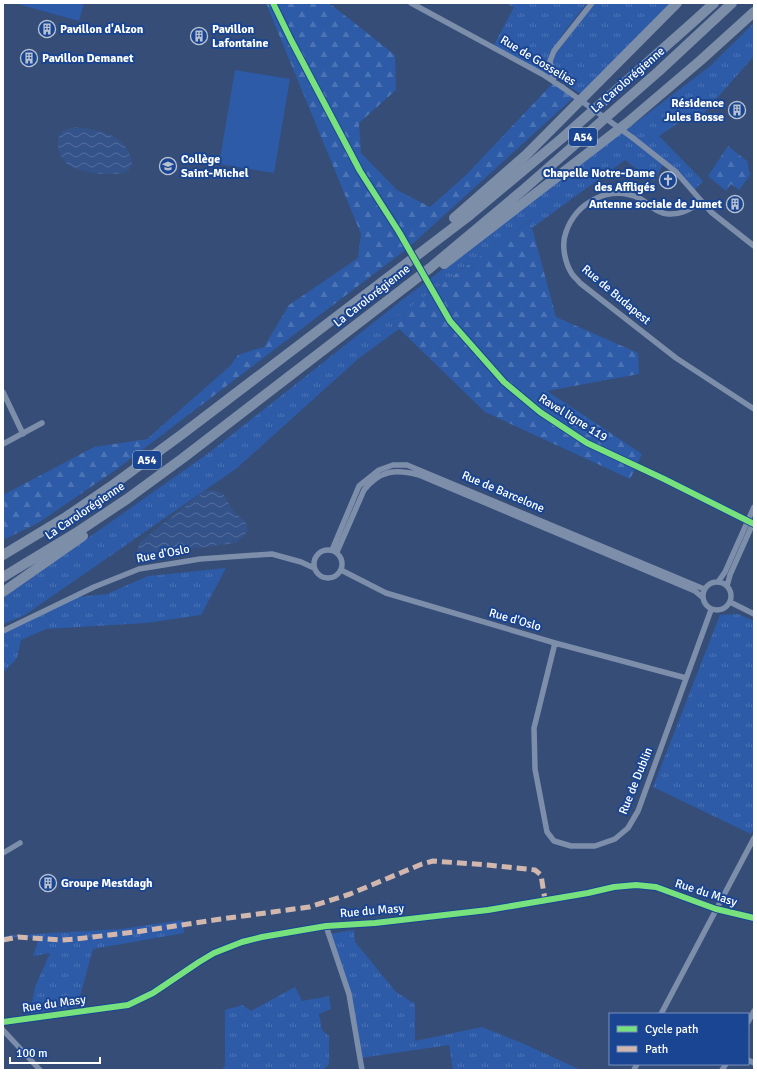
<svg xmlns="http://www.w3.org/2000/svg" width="757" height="1073" font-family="Signika,sans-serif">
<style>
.grass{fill:url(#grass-tufts)}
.forest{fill:url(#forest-firs)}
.park{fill:#2d5ba8}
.water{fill:url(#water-waves)}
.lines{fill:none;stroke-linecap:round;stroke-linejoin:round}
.street{stroke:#7d8eaa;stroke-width:5.5}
.highway{stroke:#7d8ea9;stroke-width:10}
.street-bridge{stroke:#7d8eaa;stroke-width:5.5}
.quiet{stroke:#d1b7ad;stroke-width:5;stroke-dasharray:10 5;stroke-linecap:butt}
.cycleway-casing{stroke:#1a4592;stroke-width:8}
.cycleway{stroke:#77e17e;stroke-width:6}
.labels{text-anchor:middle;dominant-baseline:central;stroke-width:4;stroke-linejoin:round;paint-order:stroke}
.shield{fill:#1a4592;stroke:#bac7de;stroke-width:1}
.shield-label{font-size:11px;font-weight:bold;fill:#fff}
.poi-label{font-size:12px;font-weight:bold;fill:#fff;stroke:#1a4592;text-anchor:start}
.street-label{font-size:12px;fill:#fff;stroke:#1a4592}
</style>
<defs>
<pattern id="grass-tufts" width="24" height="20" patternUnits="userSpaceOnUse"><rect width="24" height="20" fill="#2d5ba8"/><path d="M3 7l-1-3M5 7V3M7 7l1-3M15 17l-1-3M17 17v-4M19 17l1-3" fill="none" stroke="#4c74b5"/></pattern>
<pattern id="forest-firs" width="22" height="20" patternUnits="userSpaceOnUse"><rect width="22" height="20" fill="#2d5ba8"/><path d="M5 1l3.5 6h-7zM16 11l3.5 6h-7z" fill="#4c74b5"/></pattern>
<pattern id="water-waves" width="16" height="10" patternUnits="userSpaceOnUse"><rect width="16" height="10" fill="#35538b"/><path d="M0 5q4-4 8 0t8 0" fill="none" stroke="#536d9c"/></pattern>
</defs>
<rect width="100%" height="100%" fill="#354d77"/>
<!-- grass -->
<path class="grass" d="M509,3H587L562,35L545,65L552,79L493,47L514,7L509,5Z
M595,3H676L582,95L558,79L550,61Z
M754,23V56L696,122L687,117L659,136L703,181L693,192L664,163L654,181L625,160L532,228L530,220L391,321L399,329L359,358L237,468L25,615L3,624V598L210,452L402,300L709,67Z
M226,568L201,615L146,623L46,629L21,640L17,658L3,673V632L79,597L107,594L148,576Z
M738,614L754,621V828L751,834L653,787L720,615Z
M183,920L184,933L93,949L77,1007L30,1014L35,987L50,953L33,956L39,938L18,937L3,940V936L121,929Z
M354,930L355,942L396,992L415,1004V1041L482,1027L522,1043L581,1070H453L449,1045L360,1058L347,988L329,934Z
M295,987L302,1001L329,996L331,1009L319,1014L322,1030L329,1036V1064L323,1070H222L225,1065V1010L242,1005L251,1011Z"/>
<!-- forest -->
<path class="forest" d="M266,3H329L395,55L396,90L359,123L361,153L397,190L430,207L466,175L554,82L573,98L408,248L117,469L38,523L3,540V495L94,447L147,439L230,366L238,355L250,351L264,347L289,305L358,258L361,234Z
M728,146L747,161L750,175L739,190L731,184L726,191L708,176Z
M530,220L556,317L638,353L639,374L547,391L642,454L630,479L485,412L391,321Z"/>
<!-- park -->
<path class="park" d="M14,3H84L79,21Z
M235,70L290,79L274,173L219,164Z"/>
<!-- water -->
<path class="water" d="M75,127C101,130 130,135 132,166C129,169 127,172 123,173C109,176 75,173 65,162C58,155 54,138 63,131C67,129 71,128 75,127Z
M215,490L224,495L233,511L245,521L248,530L243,537L236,543L166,552L144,559L137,551L140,542L204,491Z"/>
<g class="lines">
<!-- street -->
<path class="street" d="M411,3L542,74L562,87
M554,82L550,61L554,51L592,3
M633,138L676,172L711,212L754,246
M701,202C690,209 682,215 668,214C657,214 649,203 639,198C609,184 576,203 566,232C561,245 565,263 572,274C574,277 578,280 580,283L676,358L754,409
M3,392L23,434
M3,444L42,423
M314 564a14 14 0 1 1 28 0a14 14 0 1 1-28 0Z
M332,550L359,486L379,470L393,465H407L704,589
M337,552L364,490C380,470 395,469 419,475L695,591L702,597
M341,570L386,593L555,643L686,678
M703 596a14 14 0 1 1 28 0a14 14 0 1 1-28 0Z
M718,582L725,572L754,507
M727,586L730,575L754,521
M730,602L754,614
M3,631L94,587L139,569L200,559L272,554L301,562L314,568
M555,643L534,728L535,769L547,832L554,841L571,846H595L615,839L628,828L638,811L711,610
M3,853L20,843
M326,926L349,994L362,1070
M661,1014L754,838
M3,1022L128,1005L153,993L199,962L214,953L242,942L262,937L326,926L375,923L488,910L588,893L614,887L636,885L656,887L716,909L754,918
M748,1022L754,1011
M3,1030L40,1070
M748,1060L754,1063
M634,1070L637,1064
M722,1070L726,1064"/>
<!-- highway -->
<path class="highway" d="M454,218L526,155L677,3
M444,264L627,123L701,60L754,12
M3,555L66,517L110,487L181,435L470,215L561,139L692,23L714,3
M3,577L79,531L127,499L183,458L430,268L523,190L659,71L732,3
M3,592L83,536"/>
<!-- street-bridge -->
<path class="street-bridge" d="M562,87L633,138"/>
<!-- quiet -->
<path class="quiet" d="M3,940L18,937L61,940L76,939L135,932L214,920L309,907L350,894L422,864L433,861L488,865L535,870L541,875L545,900"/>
<!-- cycleway casing -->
<g class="cycleway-casing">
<path id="cycleway" d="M273,3L291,40L360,171L399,232L450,321L504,382L540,412L587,443L664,479L754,524
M3,1022L128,1005L153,993L199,962L214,953L242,942L262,937L326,926L375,923L488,910L588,893L614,887L636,885L656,887L716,909L754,918"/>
</g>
<!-- cycleway -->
<use href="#cycleway" class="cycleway"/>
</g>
<!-- icons -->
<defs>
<g id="building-ring" transform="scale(0.9)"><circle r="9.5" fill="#1a4592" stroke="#b8c1cf" stroke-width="1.5"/><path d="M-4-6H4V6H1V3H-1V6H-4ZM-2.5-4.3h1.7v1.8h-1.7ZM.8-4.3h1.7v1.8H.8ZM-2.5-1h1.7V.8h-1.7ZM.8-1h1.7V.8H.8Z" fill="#b8c1cf"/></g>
<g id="school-ring" transform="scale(0.9)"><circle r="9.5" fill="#1a4592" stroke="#b8c1cf" stroke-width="1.5"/><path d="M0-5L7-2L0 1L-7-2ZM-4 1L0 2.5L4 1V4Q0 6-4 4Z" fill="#b8c1cf"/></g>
<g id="church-ring" transform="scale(0.9)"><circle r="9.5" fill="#1a4592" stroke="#b8c1cf" stroke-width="1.5"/><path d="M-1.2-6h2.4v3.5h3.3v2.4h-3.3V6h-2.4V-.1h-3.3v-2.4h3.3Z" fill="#b8c1cf"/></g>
</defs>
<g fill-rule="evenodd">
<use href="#building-ring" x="47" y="29"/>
<use href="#building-ring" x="199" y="36"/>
<use href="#building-ring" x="29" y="58"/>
<use href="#building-ring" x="737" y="110"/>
<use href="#school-ring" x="168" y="166"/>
<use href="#church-ring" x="668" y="180"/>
<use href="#building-ring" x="735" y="204"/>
<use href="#building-ring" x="48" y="883"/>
</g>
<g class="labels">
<!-- shield labels -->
<g class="shield">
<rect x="569" y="128" width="28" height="18" rx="3"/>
<rect x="133" y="451" width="28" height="18" rx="3"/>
</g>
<g class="shield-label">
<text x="583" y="137">A54</text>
<text x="147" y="460">A54</text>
</g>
<!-- poi labels -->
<g class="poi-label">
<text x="60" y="29">Pavillon d'Alzon</text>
<text x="212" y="29">Pavillon<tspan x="212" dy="14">Lafontaine</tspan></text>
<text x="42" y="58">Pavillon Demanet</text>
<text x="724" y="103" text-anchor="end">Résidence<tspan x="724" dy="14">Jules Bosse</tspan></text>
<text x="181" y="159">Collège<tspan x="181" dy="14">Saint-Michel</tspan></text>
<text x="655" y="173" text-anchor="end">Chapelle Notre-Dame<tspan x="655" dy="14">des Affligés</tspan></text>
<text x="722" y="204" text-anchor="end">Antenne sociale de Jumet</text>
<text x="61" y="883">Groupe Mestdagh</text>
</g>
<!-- street labels -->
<g class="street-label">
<text transform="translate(538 61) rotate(31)">Rue de Gosselies</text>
<text transform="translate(628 80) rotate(-41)">La Carolorégienne</text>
<text transform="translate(616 295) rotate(40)">Rue de Budapest</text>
<text transform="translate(372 296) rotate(-38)">La Carolorégienne</text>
<text transform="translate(573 418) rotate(32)">Ravel ligne 119</text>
<text transform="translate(503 492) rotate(23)">Rue de Barcelone</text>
<text transform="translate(85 511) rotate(-34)">La Carolorégienne</text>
<text transform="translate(163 554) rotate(-11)">Rue d'Oslo</text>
<text transform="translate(515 620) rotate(16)">Rue d'Oslo</text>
<text transform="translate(636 781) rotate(-68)">Rue de Dublin</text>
<text transform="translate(706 893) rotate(18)">Rue du Masy</text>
<text transform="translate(372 911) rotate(-5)">Rue du Masy</text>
<text transform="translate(54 1004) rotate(-8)">Rue du Masy</text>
</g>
</g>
<!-- border -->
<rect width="757" height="1073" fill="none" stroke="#ffffff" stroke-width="8"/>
<!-- legend -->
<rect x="609" y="1013" width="140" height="52" fill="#1a4592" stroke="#768fbe"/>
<rect x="617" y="1026" width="20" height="6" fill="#77e17e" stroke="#768fbe"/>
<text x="645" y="1033" font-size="12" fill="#ffffff">Cycle path</text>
<rect x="617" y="1046" width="20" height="6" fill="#d1b7ad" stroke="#768fbe"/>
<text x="645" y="1053" font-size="12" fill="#ffffff">Path</text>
<!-- scale -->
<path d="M10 1057v6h90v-6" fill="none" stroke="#ffffff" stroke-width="2"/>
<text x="16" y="1057" font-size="12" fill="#ffffff" stroke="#1a4592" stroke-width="3" paint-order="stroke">100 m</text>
</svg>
